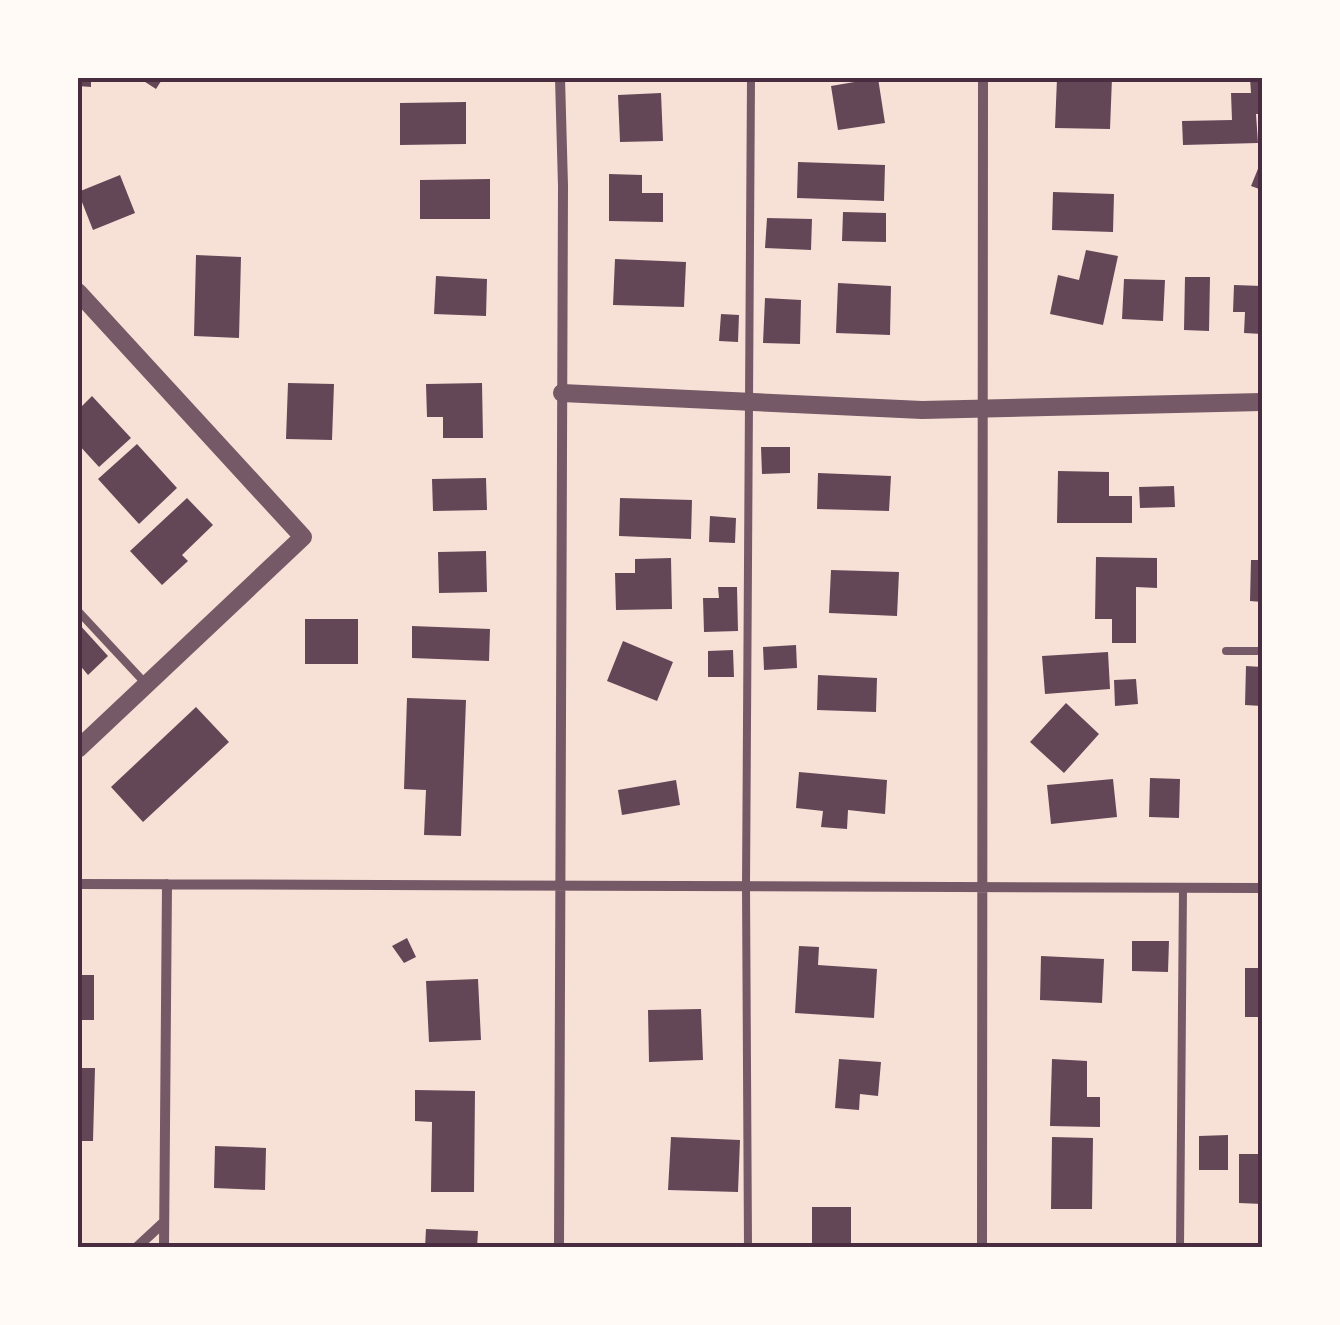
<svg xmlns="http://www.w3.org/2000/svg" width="1340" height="1325" font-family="Cabin,sans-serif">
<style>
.building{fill:#644757}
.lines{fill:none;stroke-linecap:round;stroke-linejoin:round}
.service{stroke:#755966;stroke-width:8}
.minor{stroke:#755966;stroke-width:10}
.tertiary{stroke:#755966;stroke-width:18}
.neatline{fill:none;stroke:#4a2c40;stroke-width:4}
</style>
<rect width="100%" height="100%" fill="#f7e1d7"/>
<!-- building -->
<path class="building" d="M78,78H91V87L78,86Z
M139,78H163L156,89Z
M878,78L885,123L838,130L831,86Z
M1057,78H1112L1110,129L1055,128Z
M1250,78H1262V114H1256L1258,143L1183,145L1182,121L1232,120L1231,93H1251Z
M661,93L663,141L620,142L618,95Z
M466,102V144L400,145V103Z
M1262,159V190L1251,186Z
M798,162L885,165L884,201L797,198Z
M609,174L642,175V193H663V222L609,221Z
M120,175L135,213L93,230L78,192Z
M490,179V219H420V180Z
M1053,192L1114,194L1113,232L1052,230Z
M843,212L886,213V242L842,241Z
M767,218L812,219L811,250L765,248Z
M1086,250L1118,256L1103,325L1050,314L1058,275L1079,280Z
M196,255L241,257L239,338L194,336Z
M615,259L686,262L684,307L613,305Z
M436,276L487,279L486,316L434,314Z
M1185,277H1210L1209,331L1184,330Z
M1124,279L1165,280L1163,321L1122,319Z
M838,283L891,286L890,335L836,333Z
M1234,285L1262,286V334L1244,333L1245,312H1233Z
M765,298L801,300L800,344L763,343Z
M721,314L739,315L738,342L719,341Z
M288,383L334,384L332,440L286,439Z
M482,383L483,438H443V417H427L426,384Z
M92,396L131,438L99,467L78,444V410Z
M137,444L177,488L139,524L98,479Z
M761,447H790V473L762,474Z
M1058,471L1109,472V496H1132V523H1057Z
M818,473L891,476L889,511L817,509Z
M486,478L487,510L433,511L432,479Z
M1174,486L1175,507L1140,508L1139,487Z
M187,498L213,525L182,555L188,561L162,585L130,551Z
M620,498L692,500L691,539L619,536Z
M710,516L736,518L735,543L709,542Z
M486,551L487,592L439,593L438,552Z
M1096,557L1157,558V588L1136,587V643H1112V619H1095Z
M671,558L672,609L616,610L615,573H635V559Z
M1251,560H1262V602L1250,601Z
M831,570L899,572L897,616L829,613Z
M718,587H737L738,631L704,632L703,598H719Z
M305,619H358V664H305Z
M78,623L108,656L88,675L78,663Z
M412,626L490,629L489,661L412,658Z
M623,641L673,662L657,701L607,681Z
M796,645L797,668L764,670L763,647Z
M733,650L734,677H708V651Z
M1108,652L1110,689L1045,694L1042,656Z
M1246,666L1262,667V706L1245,705Z
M818,675L877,678L876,712L817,710Z
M1136,679L1138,704L1115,706L1114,680Z
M407,698L466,700L461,836L424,835L426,790L404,789Z
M1066,703L1099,734L1064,773L1030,742Z
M196,707L229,742L143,822L111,787Z
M799,772L887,780L885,814L848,810L847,829L821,827L823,811L796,808Z
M1150,778L1180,779L1179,818L1149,817Z
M1113,779L1117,817L1051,824L1047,785Z
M676,780L680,805L622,815L618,790Z
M407,938L416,957L404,963L392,946Z
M1132,941H1169L1168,972L1132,971Z
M799,946L819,947L818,965L877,969L874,1018L795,1013Z
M1041,956L1104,959L1102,1003L1040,1000Z
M1245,968H1262V1017H1245Z
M78,975H94V1020H78Z
M478,979L481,1040L429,1042L426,981Z
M701,1009L703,1060L649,1062L648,1010Z
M839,1059L881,1062L878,1096L860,1094L859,1110L835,1108Z
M1052,1059L1087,1061V1097H1100V1127L1050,1126Z
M78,1068H95L93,1141H78Z
M415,1090L475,1091L474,1192H431L432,1122L415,1121Z
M1228,1135V1170H1199V1136Z
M671,1137L740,1140L738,1192L668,1190Z
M1052,1137L1093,1138L1092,1209H1051Z
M215,1146L266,1148L265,1190L214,1188Z
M1239,1154H1262V1204L1239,1203Z
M812,1207H851V1248H812Z
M426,1229L478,1231L477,1248H425Z"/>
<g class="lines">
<!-- service -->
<path class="service" d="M78,611L146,684
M1226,651H1262
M748,1248L746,886L751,78
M1180,1248L1183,888"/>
<!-- minor -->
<path class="minor" d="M78,884L1262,888
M136,1248L164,1222
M164,1248L167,884
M559,1248L563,186L560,78
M982,1248L983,78"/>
<!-- tertiary -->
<path class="tertiary" d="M78,292L303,537L78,749
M562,393L922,410L1262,402"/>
</g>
<!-- border -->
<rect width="1340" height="1325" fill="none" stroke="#fffaf5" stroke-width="160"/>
<rect x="80" y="80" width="1180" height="1165" class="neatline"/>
</svg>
